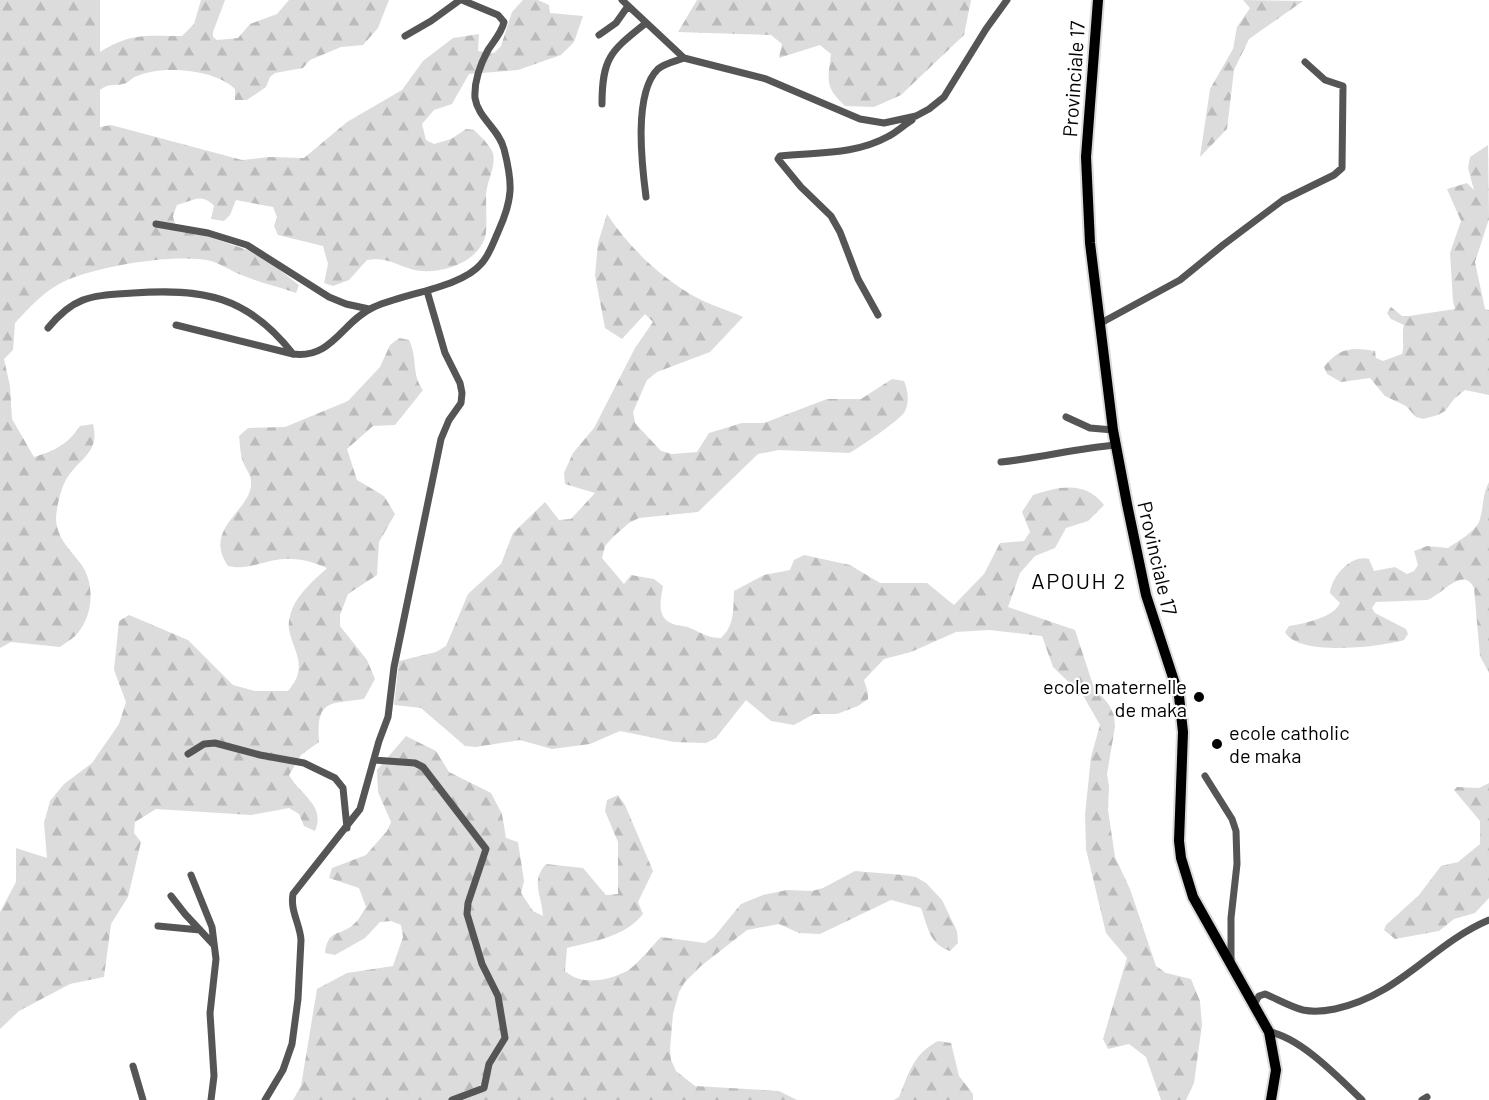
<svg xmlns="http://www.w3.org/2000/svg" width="1489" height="1100" font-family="Barlow,sans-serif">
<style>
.forest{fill:url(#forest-firs)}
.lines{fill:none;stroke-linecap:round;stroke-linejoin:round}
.primary-casing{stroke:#dbdbdb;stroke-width:14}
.minor{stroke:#555;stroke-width:7}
.primary{stroke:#000;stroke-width:10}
.poi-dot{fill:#000;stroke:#fff;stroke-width:2}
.labels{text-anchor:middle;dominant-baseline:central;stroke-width:4.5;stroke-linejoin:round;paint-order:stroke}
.street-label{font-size:20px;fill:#000;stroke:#fff}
.poi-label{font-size:20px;fill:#000;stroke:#fff;text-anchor:end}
.quarter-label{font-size:22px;letter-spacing:1.5px;fill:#000;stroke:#fff}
</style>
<defs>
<pattern id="forest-firs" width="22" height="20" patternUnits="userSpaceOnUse" patternTransform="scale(1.5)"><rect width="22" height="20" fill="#dcdcdc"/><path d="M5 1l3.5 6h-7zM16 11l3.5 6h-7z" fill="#bbb"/></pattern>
</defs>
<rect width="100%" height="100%" fill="#fff"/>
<!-- forest -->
<path class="forest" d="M0,0H100V52C131,32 148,36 182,36L194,24L201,0H225L213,32V37L217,40L238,38L250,24L277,14L289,0H389L378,28L363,45L341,47L310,60L303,68L275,73L270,77L266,87L247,100H235V89C215,69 159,64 133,78C131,79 129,82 126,83C116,87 110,82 100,90V127L111,125L242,160L269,157L304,158L347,122L402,90L423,61L453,38L479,34L478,51L494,53L501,46L512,12L523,0H538L549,5L550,13L583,16L574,42L561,55L518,70L469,74L452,104L434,110L422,124L426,140L434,144L451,139L466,129L474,130C480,136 488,143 492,151C498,164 486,182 486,196C486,208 487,221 486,233C481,263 437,277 411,269C393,264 388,257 367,260L349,280L333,286L324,283L328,264L323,246L278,235L274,226L277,217L273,207L236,200L230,215L224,221L211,219L214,206C202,192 192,201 177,205L173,216L175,225L259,254L299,285L296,293C279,287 261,283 244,276C232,272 224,265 211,261C176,253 96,266 63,282C44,291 29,308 15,323L13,350L4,359L10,386L12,419L34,457C56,450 67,445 80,426L93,424C100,452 81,457 67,478C61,487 57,506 56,517C56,538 70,549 81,564C96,585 93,618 75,636C71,640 65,643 60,647L11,642L0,648Z
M697,0H971L964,35L901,95L874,107L845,106C824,86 828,81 831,54L820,45L779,58L782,44L771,35L678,32Z
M1243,0L1303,1L1249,39L1234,70L1227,129L1200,157L1210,89L1233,49L1237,27L1250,8Z
M1488,145L1489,219L1475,262L1485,309L1489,310V395L1465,390L1454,399L1445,411L1438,415L1423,419L1416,417L1406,406L1385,396L1370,378L1341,382L1327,374L1324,367C1339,347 1353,347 1375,351L1376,358L1383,361L1402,354C1405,344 1401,335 1404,325L1391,319L1387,313L1391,307L1402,316H1409L1455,309L1453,301L1450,253L1461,221L1447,189L1467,183L1474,190L1468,168L1470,157Z
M607,214C627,245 656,273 687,292C704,303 725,309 743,317L710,352L657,372L647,380L633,412L635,423L661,451L672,454L697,452L709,433L742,423H764L827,399H861L892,379L904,381C908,390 910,403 904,413C899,420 858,449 849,453L779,450L758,454L698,512L639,518L629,523L613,537L605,546L602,558L624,584L631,575L654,579L663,586C660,603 656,620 676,625C681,626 686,626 690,628C702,633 708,638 721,638C735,625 733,610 734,591L764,575L790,570L794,560L804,555L850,565L880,583H927L954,605L984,574L1000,543L1024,541L1030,532L1022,512L1033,495C1058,487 1085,480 1104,505L1088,521L1066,528L1055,548L1035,556L1020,573L1008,607L1075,630L1093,685L1109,705L1114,715L1115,727L1107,774L1109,786L1108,810L1115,857L1130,889L1156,966L1166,973L1191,979L1200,1001L1202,1025L1194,1083L1186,1100H1161L1146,1057L1129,1044L1108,1049L1103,1039L1127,958L1106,933L1086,849L1085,815L1091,757L1100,725L1084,697L1053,667L1042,636L989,630L956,632L911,652L884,659L864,680L868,693V699L858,706L837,714H814L794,725L771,721L746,700L716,738L706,743L674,742L620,731L590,744L552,749L520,740L476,747L465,746L421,708L394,705L399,661L436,652L446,646L468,594L501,564L513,533L545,502L559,520L571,519L595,493L565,484L564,473L573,453L594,428L635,348L653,322L645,314L622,339L605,328L595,275L598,243Z
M399,338L409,340C418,358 411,374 423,390L395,425L373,426L347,449L357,480L384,496L395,514L379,542L377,575L348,594L340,615V626L367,660L375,679L364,699C328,704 316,700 319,742L301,755L289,775C300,795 326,805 315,831L304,826L299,814L289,808L251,815L156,809L135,822L134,833L141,842L128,897L111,924L104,977L70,984L19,1011L0,1029V912L16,882V848L47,858L44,823L50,801L64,784L92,763L119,724L126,702L114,670L119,621L129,615L188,640L233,685L255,691H288C315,661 282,642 290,616C295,596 312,582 327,568C313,562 299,558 284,559C264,560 248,571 228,566C201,527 254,510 251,481C251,474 244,467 242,459C240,452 240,443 239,436L248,428L285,427L348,401L380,367L390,345Z
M1489,482V673L1480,656L1474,588C1463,565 1442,595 1427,600L1376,602L1372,608L1375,613L1406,629L1408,634L1404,640C1380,647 1298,657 1285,632L1289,626C1304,624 1334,617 1340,603L1330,593C1332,576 1351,554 1369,559L1374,571L1395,567L1407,574L1414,571L1418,565L1414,551L1427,546L1448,548C1458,541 1477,531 1480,519C1484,505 1482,496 1489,482Z
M406,736L436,751L449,772L491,793L502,814L506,838L518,842L524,881L521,893L533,911L543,916C542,895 530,882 546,864L583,868L606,895L618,894V842L605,811L607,800L618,795L625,805L653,871L638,902L643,914C625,937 594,941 567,948L565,971C581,986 608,981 627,971C637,965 652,946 661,937L705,943L714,937L741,904L763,895L787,890L812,891L823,888L855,871L903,875L916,877L926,883L942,900L957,931L958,943L950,951C929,944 928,927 921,908L891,900L820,934L799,933L779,924L747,930L701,966L685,982L679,992L673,1014L670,1049L671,1060L676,1071L695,1086L779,1091L797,1100H293L301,1086L317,989L347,973L393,966L403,937L401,925L391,921L380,922L365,938L335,955L325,953C328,928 340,937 354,924C359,920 362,913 366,907L359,888L329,878L332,868L366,855L387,831L391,822L378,792L377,770Z
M1489,783V898L1475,913L1454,919L1439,931L1395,939L1384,930L1386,925L1419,895L1441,866L1458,862L1480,844V821L1454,790L1457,787L1479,788Z
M938,1041L951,1043L959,1076L973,1094V1100H894L899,1097C909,1073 913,1054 938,1041Z"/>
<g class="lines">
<!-- primary casing -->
<g class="primary-casing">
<path id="primary" d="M1098,0L1086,157L1090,243L1113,430L1127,504L1146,595L1179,696L1183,732L1179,841L1181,858L1193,897L1269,1032L1276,1070L1271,1100"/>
</g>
<!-- minor -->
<path class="minor" d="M622,0L684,58L766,79L860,119L884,123L916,116L929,109L944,97L986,29L1007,0
M599,35L616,23L628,6
M405,36L431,21L460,0
M602,104C602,57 611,51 646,23
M646,197C642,166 633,93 658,69C665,63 676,61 684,58
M156,224L208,233L247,245L329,297L346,304L369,309
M878,315L858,279L840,232L831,216L801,187L778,159L780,156C818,152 855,155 889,136C897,132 904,125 912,120
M1099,324L1180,280L1223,245L1283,200L1334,175L1342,168L1343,86L1325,80L1305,62
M176,325L293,354C332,359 342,322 372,308C400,294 461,288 481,264C489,256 493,243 498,232C513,199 513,184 504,149C499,129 478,118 475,98C474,82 481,63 488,50C494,41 502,32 504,22L498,15L462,0
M48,328C75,295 92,296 133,293C203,288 248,296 293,354
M1066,417L1090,428L1113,430
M1001,462C1040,458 1078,448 1116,445
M188,754L204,744L215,743L260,755L304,763L335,778L343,788L347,828
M374,760L415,763L423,767L486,849L468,903L467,914L482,964L498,996L505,1038L489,1064L484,1088L452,1100
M1205,776L1232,819L1236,831L1237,864L1231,918V962
M191,875L212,927L216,959L210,1013L214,1076L211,1100
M171,896L185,914L213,944
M158,926L200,930
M1254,1004L1259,996L1265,994C1277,999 1291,1007 1303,1010C1313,1012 1325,1011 1335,1009C1400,995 1432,944 1489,920
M1269,1032C1300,1037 1339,1078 1362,1100
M133,1066L143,1100
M265,1100L283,1070L292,1044L298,999L301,940C300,924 290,911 293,894L360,809L379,741L388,717L394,667L441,439L449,420L461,403L462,393L460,383L445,353L427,291
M1422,1100L1427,1097"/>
<!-- primary -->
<use href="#primary" class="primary"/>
</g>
<!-- markers -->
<g class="poi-dot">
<circle cx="1199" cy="697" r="6"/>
<circle cx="1217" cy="744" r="6"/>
</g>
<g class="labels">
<!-- street labels -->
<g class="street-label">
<text transform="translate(1073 79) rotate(-86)">Provinciale 17</text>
<text transform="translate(1158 558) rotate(77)">Provinciale 17</text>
</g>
<!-- poi labels -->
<g class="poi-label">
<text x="1187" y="686">ecole maternelle<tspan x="1187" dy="23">de maka</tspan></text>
<text x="1229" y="732" text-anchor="start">ecole catholic<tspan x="1229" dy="23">de maka</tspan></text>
</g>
<!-- quarter labels -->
<g class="quarter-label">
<text x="1079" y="580">APOUH 2</text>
</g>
</g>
</svg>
